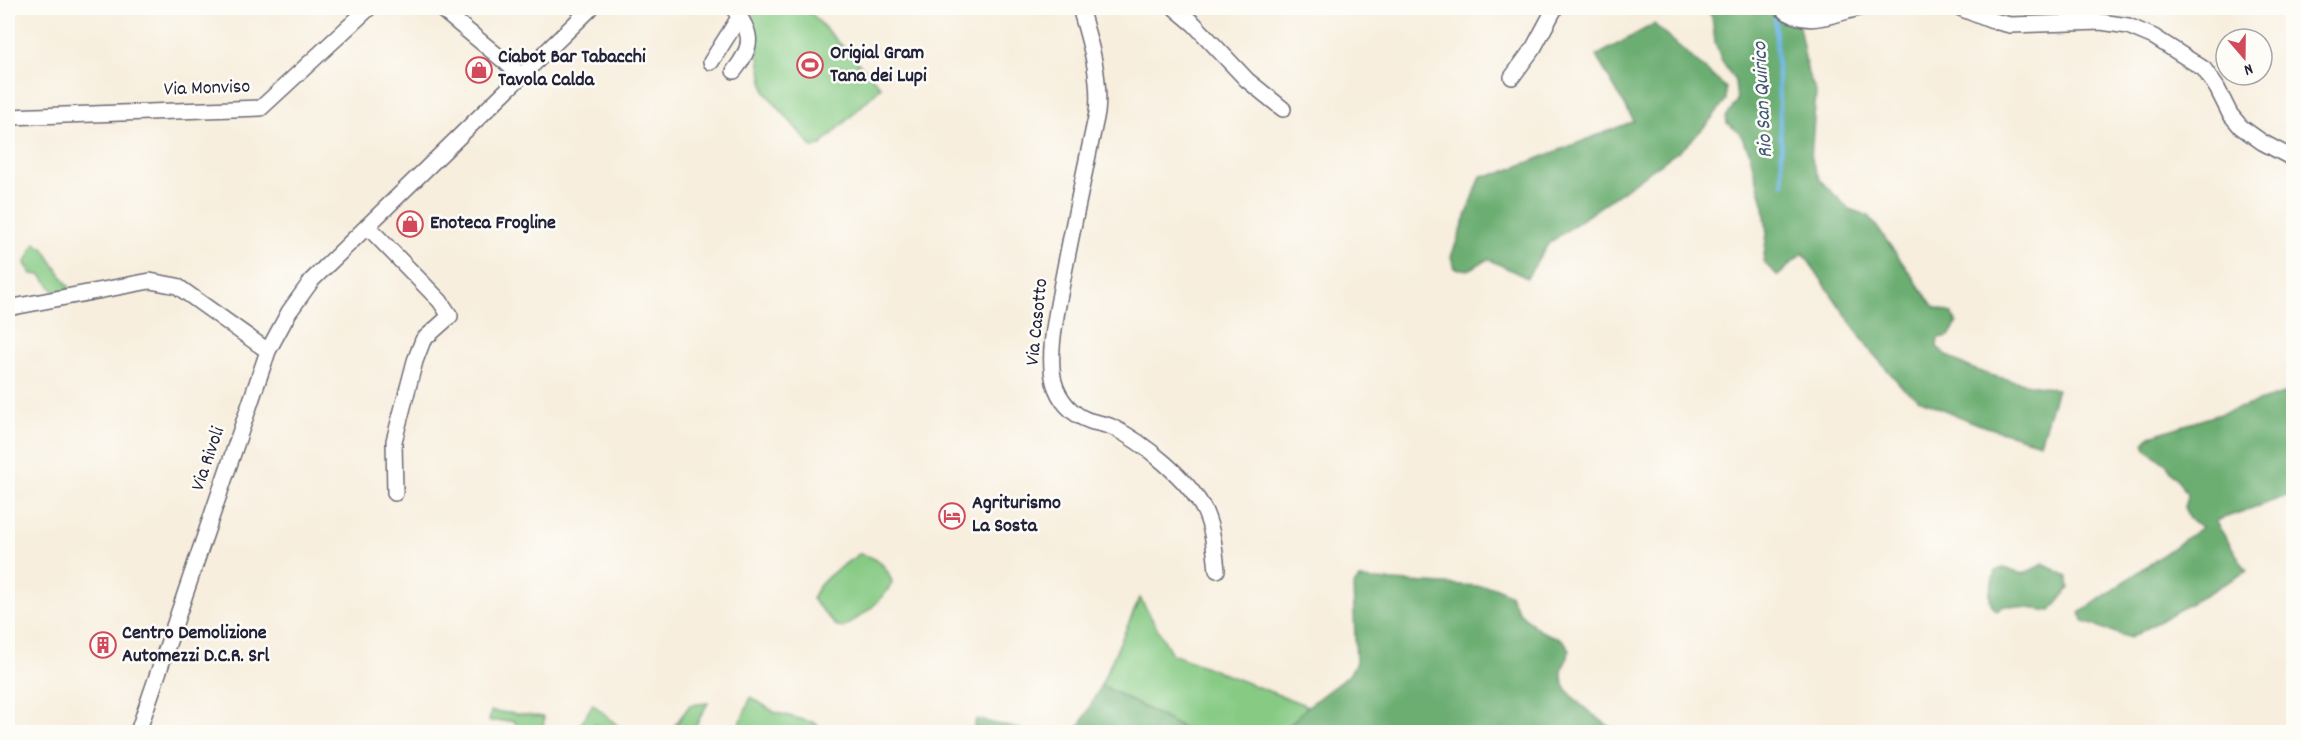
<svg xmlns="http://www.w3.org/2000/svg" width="2301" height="740" font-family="Dekko,sans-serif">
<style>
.green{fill:#86ca84;stroke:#547660;stroke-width:1.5}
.forest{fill:#6cae72;stroke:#476856;stroke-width:1.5}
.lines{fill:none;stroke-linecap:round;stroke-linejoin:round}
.stream{stroke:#73b8ea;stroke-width:4}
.minor-casing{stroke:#6d6974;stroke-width:18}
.minor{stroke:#fff;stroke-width:15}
.labels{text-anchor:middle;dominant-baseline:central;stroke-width:5;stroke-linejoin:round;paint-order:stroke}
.poi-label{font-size:20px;font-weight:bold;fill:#22223b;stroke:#fdfcf7;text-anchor:start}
.street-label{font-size:20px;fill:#22223b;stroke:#fdfcf7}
.water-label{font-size:21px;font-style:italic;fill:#3e5678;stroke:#fdfcf7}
</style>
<rect width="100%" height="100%" fill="#fdfcf7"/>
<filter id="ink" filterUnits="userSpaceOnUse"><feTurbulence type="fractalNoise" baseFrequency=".0167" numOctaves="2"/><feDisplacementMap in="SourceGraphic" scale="12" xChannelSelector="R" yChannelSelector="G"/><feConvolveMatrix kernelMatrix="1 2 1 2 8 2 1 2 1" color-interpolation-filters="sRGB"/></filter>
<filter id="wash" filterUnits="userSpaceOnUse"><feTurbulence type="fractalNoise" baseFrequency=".008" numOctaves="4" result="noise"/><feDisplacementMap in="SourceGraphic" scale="24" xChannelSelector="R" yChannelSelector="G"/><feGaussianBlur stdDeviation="1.35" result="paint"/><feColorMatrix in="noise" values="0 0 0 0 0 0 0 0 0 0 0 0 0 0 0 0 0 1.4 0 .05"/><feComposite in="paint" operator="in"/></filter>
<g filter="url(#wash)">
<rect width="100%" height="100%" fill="#f7eedd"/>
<!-- green -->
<path class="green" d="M750,8H806L881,87L821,145L813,148L765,92Z
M35,243L44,249L71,290L56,294L41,275L32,274L25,264Z
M859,554C876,556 887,566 892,582C883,602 861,617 842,628L835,625L812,599C819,579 843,566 859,554Z
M1140,598L1172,654L1308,706L1283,732H1191L1101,685Z
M751,697L774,712L815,723L824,732H736Z
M708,703L692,732H670L690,705Z
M593,704L625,732L595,724L590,732H576Z
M491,711L544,717L543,732H518L515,721H489Z"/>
<!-- forest -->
<path class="forest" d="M1706,8H1775L1779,13L1799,26L1808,74L1816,92L1811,159L1820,180L1849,209L1869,216L1934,307L1952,313L1957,323L1949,336L1938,338L1937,347C1970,376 2016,381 2057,389L2040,443L1977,424L1919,399L1904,389L1869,349L1803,253L1778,276L1763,262L1767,234L1764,207L1749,151L1739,132L1727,123L1726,117L1737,101L1735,81L1721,60L1715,42L1712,17Z
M1654,24L1726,88V100L1708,123L1687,145L1548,244L1527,278L1488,259L1468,270L1455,268L1451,257L1481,176L1501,173L1634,121L1596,56Z
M2293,391V494L2215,521L2247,571L2130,638L2084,622L2080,613L2202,527L2189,519L2184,507L2188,494L2167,465L2147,450L2144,443L2150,436Z
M2043,564L2067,576L2069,588L2051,611L2004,605L1997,611C1984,601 1992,584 1995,571L2003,568L2023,574Z
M1359,579L1495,587L1510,595L1518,611L1539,630L1564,641L1570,650C1568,657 1563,665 1562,672C1559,695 1602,721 1618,732H1283L1308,706L1349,675L1356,663L1353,586Z
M1101,685L1191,732H1071L1081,724Z
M976,719L1031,732H973Z"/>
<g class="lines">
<!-- stream -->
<path class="stream" d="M1775,16L1783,184"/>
</g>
</g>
<g filter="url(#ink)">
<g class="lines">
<!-- minor casing -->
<g class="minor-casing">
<path id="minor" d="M440,8L521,75
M733,8C753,33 754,46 734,71
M1080,8C1090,42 1101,77 1097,113C1085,169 1073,226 1062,283C1057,312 1047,353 1054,382C1059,400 1072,415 1090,421C1097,423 1105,424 1112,427C1143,442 1190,480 1205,512C1213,530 1215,551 1217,570
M1175,8L1194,24L1247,80L1283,109
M1781,8C1806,28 1830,15 1859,8
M1960,8L1990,20L2010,25L2101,22L2128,26L2154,37L2204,69L2217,88L2230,114L2241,127L2262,142L2294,159
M711,62L740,16
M1512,77L1534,47L1555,8
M8,117L261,108L369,8
M367,226L440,301L450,316L423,340L415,361L394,441L395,493
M8,308L150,281L177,286L268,351
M138,732L268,351L289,312L312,280L591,8"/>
</g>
<!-- minor -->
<use href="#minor" class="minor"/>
</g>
</g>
<!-- icons -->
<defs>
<g id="stadium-ring" transform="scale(1.35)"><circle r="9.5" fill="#fdfcf7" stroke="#d1495b" stroke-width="1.5"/><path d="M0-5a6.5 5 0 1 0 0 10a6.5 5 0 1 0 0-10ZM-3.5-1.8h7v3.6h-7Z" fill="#d1495b"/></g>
<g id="shop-ring" transform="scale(1.35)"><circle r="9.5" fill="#fdfcf7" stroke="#d1495b" stroke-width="1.5"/><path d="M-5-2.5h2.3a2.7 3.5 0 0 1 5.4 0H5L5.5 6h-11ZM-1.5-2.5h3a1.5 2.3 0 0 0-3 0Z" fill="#d1495b"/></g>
<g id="hotel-ring" transform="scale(1.35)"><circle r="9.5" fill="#fdfcf7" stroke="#d1495b" stroke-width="1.5"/><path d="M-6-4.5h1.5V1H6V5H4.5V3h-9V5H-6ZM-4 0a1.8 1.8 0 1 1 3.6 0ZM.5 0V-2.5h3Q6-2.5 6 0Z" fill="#d1495b"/></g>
<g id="building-ring" transform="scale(1.35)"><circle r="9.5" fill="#fdfcf7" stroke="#d1495b" stroke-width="1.5"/><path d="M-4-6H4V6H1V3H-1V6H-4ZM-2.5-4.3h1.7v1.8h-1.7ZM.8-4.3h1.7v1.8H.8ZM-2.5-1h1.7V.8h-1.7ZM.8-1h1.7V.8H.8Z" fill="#d1495b"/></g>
</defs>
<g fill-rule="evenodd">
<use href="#stadium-ring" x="810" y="65"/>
<use href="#shop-ring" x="479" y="70"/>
<use href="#shop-ring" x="410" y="224"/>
<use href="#hotel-ring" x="952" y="516"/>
<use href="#building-ring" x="103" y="645"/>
</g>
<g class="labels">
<!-- poi labels -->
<g class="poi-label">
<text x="830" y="54">Origial Gram<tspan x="830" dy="23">Tana dei Lupi</tspan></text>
<text x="498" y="58">Ciabot Bar Tabacchi<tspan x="498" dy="23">Tavola Calda</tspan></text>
<text x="430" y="224">Enoteca Frogline</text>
<text x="972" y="504">Agriturismo<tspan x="972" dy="23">La Sosta</tspan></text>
<text x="122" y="634">Centro Demolizione<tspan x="122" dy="23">Automezzi D.C.R. Srl</tspan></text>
</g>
<!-- street labels -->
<g class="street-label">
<text transform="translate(207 89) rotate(-2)">Via Monviso</text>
<text transform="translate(1038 322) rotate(-84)">Via Casotto</text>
<text transform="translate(209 459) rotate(-71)">Via Rivoli</text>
</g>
<!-- water labels -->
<g class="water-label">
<text transform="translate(1764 100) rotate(-93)">Rio San Quirico</text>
</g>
</g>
<!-- margin -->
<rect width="2301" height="740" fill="none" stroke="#fdfcf7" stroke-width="30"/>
<!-- north arrow -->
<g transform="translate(2244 57) rotate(160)"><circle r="28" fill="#fdfcf7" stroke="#a5a5ac" stroke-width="1.5"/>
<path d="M0-4.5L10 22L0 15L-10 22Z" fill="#d1495b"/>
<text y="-9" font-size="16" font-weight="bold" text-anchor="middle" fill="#22223b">N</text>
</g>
</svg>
